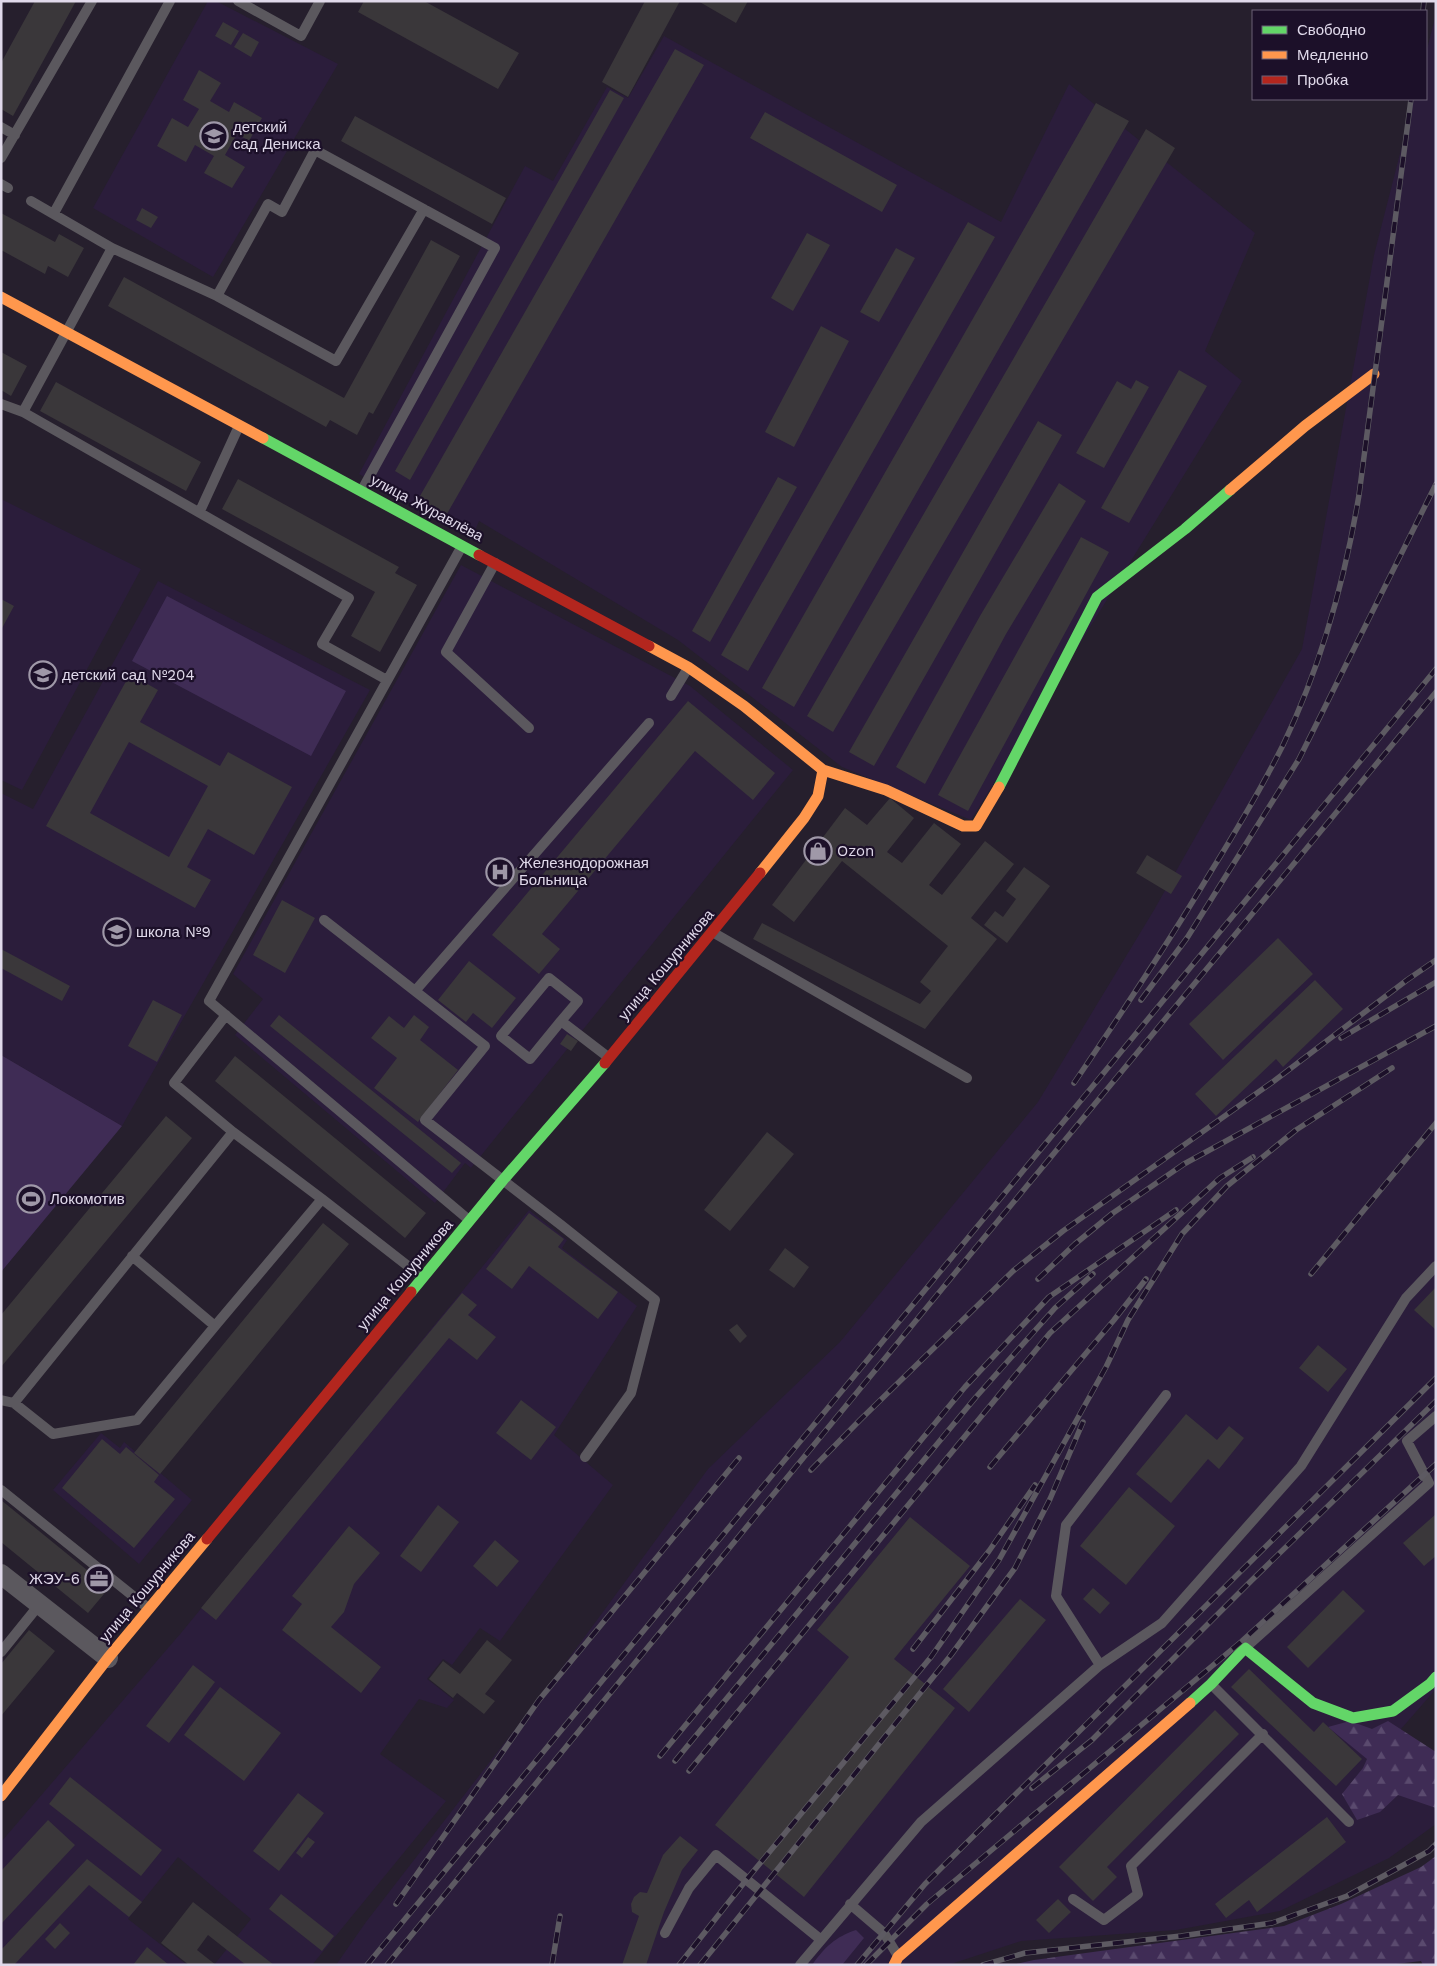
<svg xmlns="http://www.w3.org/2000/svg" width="1437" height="1966" font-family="'Work Sans',sans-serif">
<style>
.built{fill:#2b1d3b}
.green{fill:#3f2c55}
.forest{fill:url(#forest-firs)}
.building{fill:#3a373a;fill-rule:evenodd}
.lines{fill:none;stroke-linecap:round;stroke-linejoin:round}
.lane{stroke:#5b585e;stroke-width:10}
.street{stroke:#5b585e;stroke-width:20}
.fast{stroke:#63d668;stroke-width:11}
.slow{stroke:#ff974d;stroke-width:11}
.jam{stroke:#b3261e;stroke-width:11}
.rail-casing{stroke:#5d5a62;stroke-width:5.5}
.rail{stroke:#1c1029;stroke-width:4;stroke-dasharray:11;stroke-linecap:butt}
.labels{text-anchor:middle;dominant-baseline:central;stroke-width:4.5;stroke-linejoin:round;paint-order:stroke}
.poi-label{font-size:15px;fill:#e0d9ea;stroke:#1c1029;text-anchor:start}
.street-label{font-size:15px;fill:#e0d9ea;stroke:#1c1029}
</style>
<defs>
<pattern id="forest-firs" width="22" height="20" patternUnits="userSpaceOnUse" patternTransform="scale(1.25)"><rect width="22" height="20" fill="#3f2c55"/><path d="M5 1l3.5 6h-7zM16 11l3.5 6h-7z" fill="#5a4a6e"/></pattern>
</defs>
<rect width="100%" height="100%" fill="#261f2d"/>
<!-- built -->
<path class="built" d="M208,1H216L338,64L213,277L93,208Z
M1436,14V1689L1401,1729L1436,1805V1824L1389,1858L1280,1911L1176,1930L1021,1941L948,1965H336L366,1922L550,1684L708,1469L840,1342L1038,1102L1154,910L1302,649L1374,255L1414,99H1426V53Z
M664,36L1001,222L1069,84L1255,233L1205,351L1242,381L971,820L842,767L678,640L479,521L472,538L359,474L525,166L553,181L607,87L628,98Z
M1,499L141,569L22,790L1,780Z
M461,565L690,686L793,770L471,1168L465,1163L435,1203L235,1035L263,999L233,974Z
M158,581L370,690L122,1126L1,1055V793L33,809Z
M529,1210L567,1240L562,1248L637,1306L554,1435L613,1485L500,1641L480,1628L452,1665L443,1659L427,1679L454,1700L447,1708L419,1699L380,1754L446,1801L312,1965H214L251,1919L178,1857L128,1919L187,1965H1V1842L181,1633Z
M101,1433L120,1448L124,1442L192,1500L139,1564L53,1490Z"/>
<!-- green -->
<path class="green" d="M167,596L346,691L311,756L132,661Z
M1,1055L122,1126L1,1272Z
M856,1930L864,1938L842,1965H812C825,1947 835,1937 856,1930Z"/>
<!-- forest -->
<path class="forest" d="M1350,1721L1372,1729L1388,1721L1436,1752V1808L1398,1795L1380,1812L1357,1820L1342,1794L1363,1768L1367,1759L1328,1727Z
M1436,1856V1965H1423L1421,1961L1388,1965H1012L1034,1960L1284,1926L1341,1904L1421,1867Z"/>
<!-- building -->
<path class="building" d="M35,1H76L13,116L1,109V63Z
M364,1H424L519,53L498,89L358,12Z
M645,1H680L628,97L602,82Z
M698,1H748L736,23Z
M223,22L239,31L231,45L215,36Z
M243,33L259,42L251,57L234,47Z
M675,49L704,65L444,519L416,503Z
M199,70L221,83L210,101L229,112L234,102L262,118L249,141L237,134L225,155L245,167L232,188L204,173L214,156L195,145L186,162L157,146L172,118L188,127L199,109L183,100Z
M610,90L624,98L410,480L395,471Z
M1096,103L1129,121L794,707L762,688Z
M765,112L897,185L882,212L750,138Z
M355,116L506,198L492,224L341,141Z
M1146,129L1175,148L833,732L807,716Z
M142,208L158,217L151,228L136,220Z
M1,213L55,242L59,234L84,248L68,277L48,266L45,274L1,250Z
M968,222L995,237L748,671L721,655Z
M807,233L830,245L793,311L771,298Z
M431,240L460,256L373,414L369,412L357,435L330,420L326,427L108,306L124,277L344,398Z
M896,248L915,258L879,322L860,312Z
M821,326L849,341L794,447L765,432Z
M1,352L27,366L11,396L1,390Z
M1179,370L1207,386L1129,523L1101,508Z
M1136,380L1149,387L1104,468L1076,453L1117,381L1131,389Z
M56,382L201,462L186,491L40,411Z
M1038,421L1062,435L874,766L849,752Z
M778,477L797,487L710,642L692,631Z
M238,479L399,567L395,573L417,585L380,652L351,636L375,592L222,509Z
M1059,483L1086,501L1006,634L925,784L896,767L980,616Z
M1081,537L1109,552L968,811L938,795Z
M1,599L14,606L1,630Z
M130,674L158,690L140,722L220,766L228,752L292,787L254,855L208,829L187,867L211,880L195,908L46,826ZM129,742L208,786L169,857L90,813Z
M688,701L775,773L753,800L695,751L542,934L560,949L539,974L492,935Z
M890,798L914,818L887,852L902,863L934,823L961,844L929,885L942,895L985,841L1014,864L971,918L997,939L925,1029L753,939L762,923L920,1004L931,991L920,982L948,946L842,861L794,922L772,905L845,808L867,825Z
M1147,855L1182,876L1171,894L1136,873Z
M1024,867L1050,886L1007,943L984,925L995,911L1003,917L1016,899L1006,891Z
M282,900L315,918L285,973L253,955Z
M1278,938L1313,974L1223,1060L1189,1024Z
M1,949L70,986L62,1001L1,968Z
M469,961L516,998L492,1028L473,1013L466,1022L438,1000Z
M1315,980L1343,1009L1283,1067L1276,1059L1216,1116L1195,1094Z
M153,1000L182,1015L157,1062L128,1046Z
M279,1015L461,1163L452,1173L270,1026Z
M414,1015L429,1027L420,1040L458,1070L418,1122L374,1088L397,1058L371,1038L389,1016L404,1028Z
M567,1034L578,1041L571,1051L560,1044Z
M235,1056L426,1213L405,1238L215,1081Z
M166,1116L192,1138L1,1367V1315Z
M767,1132L794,1154L730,1231L704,1210Z
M529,1213L564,1239L558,1247L618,1292L598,1319L529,1266L512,1289L486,1269Z
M323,1223L349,1244L160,1474L134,1453Z
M785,1248L809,1267L794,1288L769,1270Z
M1436,1287V1330L1414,1310Z
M462,1293L477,1305L468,1315L496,1337L477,1360L449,1338L216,1620L201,1608Z
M737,1324L747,1336L740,1343L729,1330Z
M1318,1345L1347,1369L1328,1392L1299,1368Z
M521,1400L556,1427L531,1460L496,1433Z
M1186,1414L1217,1440L1229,1426L1244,1438L1219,1469L1208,1459L1171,1503L1136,1474Z
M102,1439L120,1454L126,1447L159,1475L154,1482L175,1499L134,1548L62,1488Z
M1129,1487L1175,1526L1126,1585L1080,1546Z
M1,1500L109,1588L88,1613L1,1542Z
M438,1505L459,1522L421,1572L400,1556Z
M1436,1514V1556L1424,1566L1403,1543Z
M910,1517L970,1566L894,1659L955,1708L804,1897L715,1825L849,1657L817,1630Z
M349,1526L380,1553L354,1584L344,1612L331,1627L381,1667L361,1693L282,1630L302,1604L292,1596Z
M495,1540L519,1561L497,1587L473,1566Z
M1093,1588L1110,1603L1100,1614L1083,1599Z
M1343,1590L1365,1611L1308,1668L1287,1647Z
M1020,1599L1046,1620L969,1712L943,1689Z
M29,1630L55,1651L1,1716V1664Z
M487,1640L512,1660L485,1694L495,1701L484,1714L457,1693L453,1698L429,1679L443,1661L460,1674Z
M193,1665L215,1682L169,1743L146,1726Z
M1249,1669L1314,1732L1323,1722L1362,1759L1336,1786L1231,1687Z
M220,1687L281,1733L244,1781L184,1735Z
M1215,1710L1239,1734L1107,1867L1117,1877L1093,1901L1059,1867Z
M70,1777L162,1850L141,1876L49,1804Z
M298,1793L324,1813L279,1871L253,1851Z
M1327,1817L1346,1842L1257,1912L1249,1900L1226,1918L1215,1904Z
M48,1820L75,1845L1,1924V1871Z
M680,1836L698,1850L682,1870L664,1912L646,1965H622L639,1916L632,1912L631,1904L634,1897L640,1892L647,1893L663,1855Z
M308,1837L315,1842L302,1858L296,1853Z
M87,1859L142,1902L129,1917L89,1885L14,1965H1V1950Z
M281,1894L334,1936L322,1951L269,1909Z
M1058,1899L1071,1912L1049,1933L1036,1920Z
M193,1902L274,1965H246L208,1935L197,1950L216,1965H189L161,1943Z
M60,1923L70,1933L55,1949L45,1939Z
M147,1947L169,1965H133Z"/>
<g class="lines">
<!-- lane -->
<path class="lane" d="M238,1L301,36L320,1
M1,127L15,135
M1,158L92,1
M1,184L8,188
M31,201L112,248
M54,213L170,1
M217,296L268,204L282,212L315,150L495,248L362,490
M1,404L23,412L349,598L322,644L387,680
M23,412L112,248L217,296L336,361L424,209
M200,511L239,426
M462,546L209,1001L469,1220
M495,563L446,652L529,728
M671,696L688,668
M324,920L415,991
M714,933L967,1078
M561,1021L530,1059L501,1036L549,978L578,1001L561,1021L608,1057
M233,1132L322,1199
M132,1256L215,1326L322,1199L422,1277
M1,1400L14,1403L233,1132L174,1083L226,1015
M14,1403L53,1434L137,1420L215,1326
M585,1457L631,1393L655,1300L561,1225L425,1120L485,1046L415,991L649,723
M1,1490L148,1608
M1246,1647L1429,1483L1407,1441L1436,1416
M1,1652L39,1605
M1100,1665L1162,1623L1301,1466L1406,1298L1436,1266
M1212,1685L1349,1822
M1073,1899L1104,1920L1138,1894L1131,1866L1263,1734
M850,1904L884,1933L898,1956
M665,1933L689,1888L716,1855L820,1939
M800,1965L921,1822L1100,1665L1056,1596L1066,1525L1166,1395"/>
<!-- street -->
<path class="street" d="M1,1574L108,1658"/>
<!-- fast -->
<path class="fast" d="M263,438L479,555
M999,787L1097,597L1185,529L1230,490
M411,1292L503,1180L605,1063
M1190,1703L1211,1684L1245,1648L1313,1703L1353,1718L1393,1711L1430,1684L1436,1677"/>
<!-- slow -->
<path class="slow" d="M1,297L263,438
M1230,490L1305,426L1374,374
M649,646L688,667L744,706L823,770L886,790L963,826H976L999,787
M760,873L804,818L818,796L823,770
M1,1796L108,1658L207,1539
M894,1965L898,1957L1190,1703"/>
<!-- jam -->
<path class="jam" d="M479,555L649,646
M605,1063L760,873
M207,1539L411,1292"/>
<!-- rail casing -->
<g class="rail-casing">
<path id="rail" d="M1423,11L1424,1
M1141,1000L1187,938L1299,759L1436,484
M1341,1038L1436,982
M1074,1083C1121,1014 1167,945 1210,873C1236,831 1261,789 1283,745C1320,668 1345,579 1359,495L1411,99
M1311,1274L1436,1123
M1038,1279L1075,1244L1113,1213L1184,1164L1436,1026
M990,1467L1114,1320L1146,1279
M811,1470L860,1420L1013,1271L1063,1231L1274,1081L1407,980L1436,960
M913,1649L989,1551L1035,1485
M660,1756L965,1387L1049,1297L1176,1210
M675,1761L976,1397L1055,1308L1093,1274
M689,1771L1050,1333L1220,1178L1253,1157
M1032,1788L1092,1740L1251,1581L1436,1401
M396,1904L539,1700L739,1458
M367,1965L846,1386L1436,669
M387,1965L983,1239L1436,692
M552,1965L560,1916
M679,1965L747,1879L931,1657L999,1560L1106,1367L1128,1320L1182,1234L1227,1186L1296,1130L1392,1068
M700,1965L951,1655L1015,1568L1050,1499L1083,1422
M857,1965L925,1884L1436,1378
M866,1965L927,1904L1242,1641L1436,1464
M983,1965L1025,1953L1181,1936L1272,1923L1347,1896L1429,1851L1436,1844"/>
</g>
<!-- rail -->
<use href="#rail" class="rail"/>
</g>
<!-- icons -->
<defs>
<g id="school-ring" transform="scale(1.4375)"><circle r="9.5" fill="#1c1029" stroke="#9f98a8" stroke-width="1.5"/><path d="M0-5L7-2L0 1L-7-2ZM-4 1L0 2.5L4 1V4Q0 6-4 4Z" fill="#9f98a8"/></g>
<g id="shop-ring" transform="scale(1.4375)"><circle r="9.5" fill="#1c1029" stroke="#9f98a8" stroke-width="1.5"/><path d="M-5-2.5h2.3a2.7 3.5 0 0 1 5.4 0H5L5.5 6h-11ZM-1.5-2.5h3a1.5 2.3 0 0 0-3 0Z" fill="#9f98a8"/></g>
<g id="hospital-ring" transform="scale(1.4375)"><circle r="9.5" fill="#1c1029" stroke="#9f98a8" stroke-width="1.5"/><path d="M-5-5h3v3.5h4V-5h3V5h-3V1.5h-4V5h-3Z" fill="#9f98a8"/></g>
<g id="stadium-ring" transform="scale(1.4375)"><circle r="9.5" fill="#1c1029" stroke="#9f98a8" stroke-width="1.5"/><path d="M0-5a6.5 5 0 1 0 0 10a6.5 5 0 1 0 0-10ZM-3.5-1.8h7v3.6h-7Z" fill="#9f98a8"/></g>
<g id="office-ring" transform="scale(1.4375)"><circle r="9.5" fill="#1c1029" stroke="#9f98a8" stroke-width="1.5"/><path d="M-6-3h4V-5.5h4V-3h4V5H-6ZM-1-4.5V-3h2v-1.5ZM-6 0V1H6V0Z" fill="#9f98a8"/></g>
</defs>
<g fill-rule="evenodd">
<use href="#school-ring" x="214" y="136"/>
<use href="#school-ring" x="43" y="675"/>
<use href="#shop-ring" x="818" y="851"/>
<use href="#hospital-ring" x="500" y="872"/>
<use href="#school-ring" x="117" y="932"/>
<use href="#stadium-ring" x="31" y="1199"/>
<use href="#office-ring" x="99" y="1579"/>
</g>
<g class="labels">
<!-- poi labels -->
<g class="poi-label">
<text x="233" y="127">детский<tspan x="233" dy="17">сад Дениска</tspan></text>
<text x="62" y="675">детский сад №204</text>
<text x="837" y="851">Ozon</text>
<text x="519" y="863">Железнодорожная<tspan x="519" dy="17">Больница</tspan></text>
<text x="136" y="932">школа №9</text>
<text x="50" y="1199">Локомотив</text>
<text x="80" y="1579" text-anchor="end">ЖЭУ-6</text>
</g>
<!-- street labels -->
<g class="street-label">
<text transform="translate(427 508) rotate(28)">улица Журавлёва</text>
<text transform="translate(666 965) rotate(-50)">улица Кошурникова</text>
<text transform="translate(405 1275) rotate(-50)">улица Кошурникова</text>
<text transform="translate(147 1587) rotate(-50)">улица Кошурникова</text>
</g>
</g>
<!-- border -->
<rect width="1437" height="1966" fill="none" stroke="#e0d9ea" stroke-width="5"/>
<!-- legend -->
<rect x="1252" y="10" width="175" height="90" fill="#1c1029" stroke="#6a6076"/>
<rect x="1262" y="26" width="25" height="8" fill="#63d668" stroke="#6a6076"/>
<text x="1297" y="35" font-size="15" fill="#e0d9ea">Свободно</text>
<rect x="1262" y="51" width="25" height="8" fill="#ff974d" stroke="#6a6076"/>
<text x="1297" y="60" font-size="15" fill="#e0d9ea">Медленно</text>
<rect x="1262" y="76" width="25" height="8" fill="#b3261e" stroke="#6a6076"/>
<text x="1297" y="85" font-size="15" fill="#e0d9ea">Пробка</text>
</svg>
